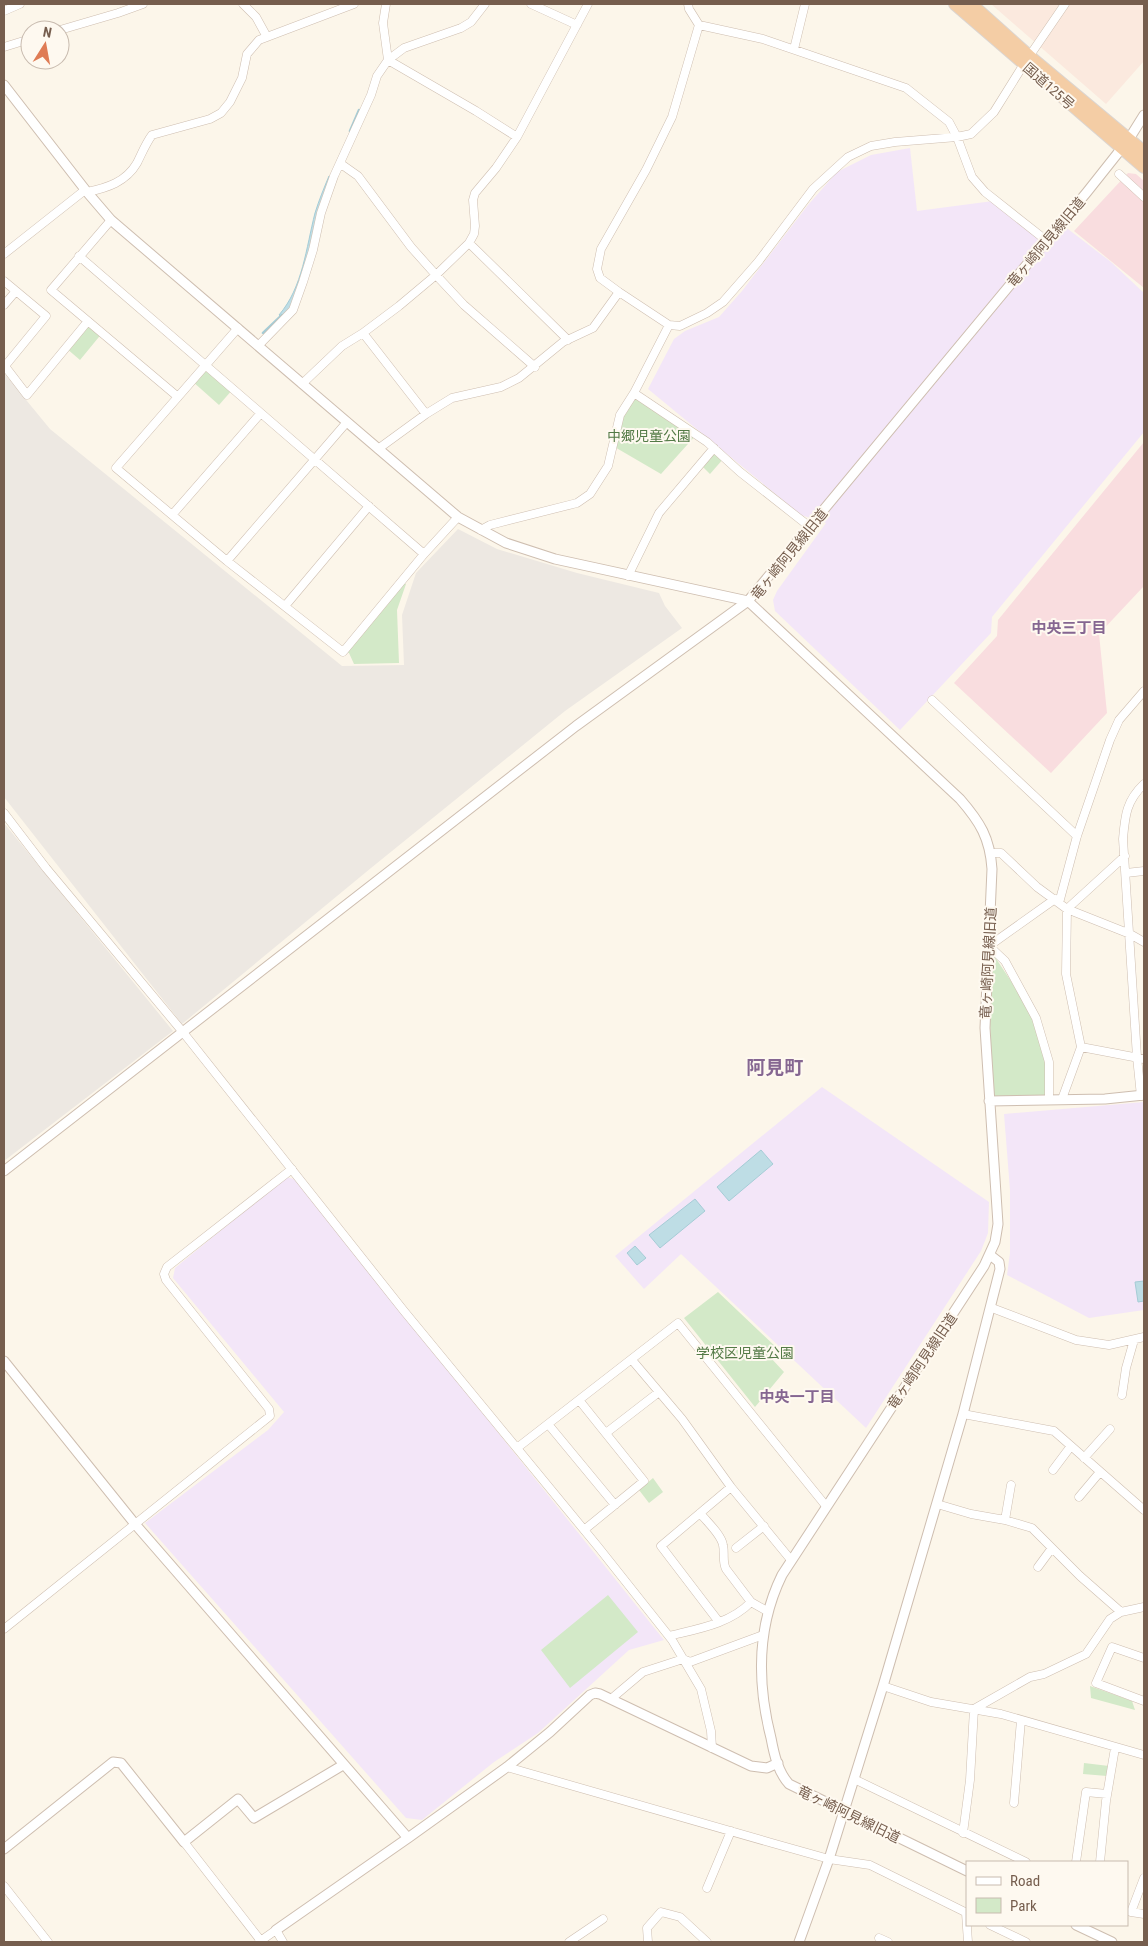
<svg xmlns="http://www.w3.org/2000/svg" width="1148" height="1946" font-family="'Roboto Condensed','Noto Sans JP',sans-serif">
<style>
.commercial{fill:#fbe9de}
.industrial{fill:#ede8e2}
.education{fill:#f3e6f8}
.medical{fill:#f9dddf}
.green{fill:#d3e9c8}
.water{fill:#bedde5;stroke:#a5ccd6}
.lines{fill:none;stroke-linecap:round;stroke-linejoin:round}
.stream{stroke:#a5ccd6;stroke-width:2.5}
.minor-casing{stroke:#cebeb0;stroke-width:9}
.tertiary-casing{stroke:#cebeb0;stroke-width:11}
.trunk-casing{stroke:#dbd5d1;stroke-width:14}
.minor{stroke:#fff;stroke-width:8}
.tertiary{stroke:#fff;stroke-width:9}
.trunk{stroke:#f4cda5;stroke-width:12}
.labels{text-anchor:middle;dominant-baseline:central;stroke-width:4;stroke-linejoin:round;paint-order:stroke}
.street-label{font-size:14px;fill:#765e4e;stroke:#fef9f0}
.park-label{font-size:14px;fill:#537a46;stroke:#fef9f0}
.neighbourhood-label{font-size:15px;font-weight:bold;fill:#856691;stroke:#fef9f0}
.district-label{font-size:19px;font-weight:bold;fill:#856691;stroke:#fef9f0}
</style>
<rect width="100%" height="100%" fill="#fcf6ea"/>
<!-- commercial -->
<path class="commercial" d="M991,4H1144V61L1106,104Z"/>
<!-- industrial -->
<path class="industrial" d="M4,373L50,429L342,666L404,665L402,615L416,573L458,529L497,549L577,573L659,593L665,606L682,628L565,711L371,868L182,1024L4,797Z
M4,823L173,1031L4,1161Z"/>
<!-- education -->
<path class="education" d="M910,148L917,211L993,201L1048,247L1064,226L1111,262L1144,293V432L992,617L991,633L900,730L775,611L773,600L777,591L826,523L801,515L648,389L674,339L685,331L719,317L742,291L808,205L837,172L871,155Z
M822,1087L989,1202L988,1233L981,1251L866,1428L681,1254L644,1289L615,1256Z
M1144,1102V1310L1089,1318L1007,1275L1010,1253V1190L1004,1114Z
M286,1177L294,1179L336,1230L664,1640L629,1650L538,1733L494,1762L422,1820L406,1818L145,1523L268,1430L284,1412L173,1278L175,1268Z"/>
<!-- medical -->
<path class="medical" d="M1128,173L1136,174L1144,181V288L1074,231Z
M1144,442V586L1099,634L1107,713L1051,773L954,683L997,636L998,620Z"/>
<!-- green -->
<path class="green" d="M88,321L103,332L80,360L66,348Z
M205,365L233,389L219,405L192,381Z
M634,393L696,435L661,474L613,446L620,415Z
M714,448L724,458L710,474L700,464Z
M402,582L406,584L397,610L399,663L354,664L349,653L344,652Z
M993,954C1012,983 1036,1015 1043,1050C1046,1065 1046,1080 1045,1096L992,1097L990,1020Z
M718,1292L778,1349L770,1357L784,1372L755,1407L684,1318Z
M653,1478L663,1492L649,1503L639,1490Z
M608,1595L638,1632L570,1688L541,1650Z
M1090,1686L1132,1701L1135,1710L1091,1698Z
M1084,1763L1109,1766L1107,1776L1083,1774Z"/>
<!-- water -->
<path class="water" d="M329,176L331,179L311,253L291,308L283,318L279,315C303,287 306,248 315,213C319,200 324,188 329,176Z
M761,1150L773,1164L729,1201L717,1187Z
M695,1199L705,1211L660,1248L649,1235Z
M635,1246L646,1258L637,1265L627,1253Z
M1144,1281V1301L1138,1302L1135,1282Z"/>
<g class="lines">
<!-- stream -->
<path class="stream" d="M350,131L359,110
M263,333L282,315"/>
<!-- minor casing -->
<g class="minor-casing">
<path id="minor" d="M243,4L256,17L267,37
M386,4L383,23L388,60
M531,4L577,25
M688,4L689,9L699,25L763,39L906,88L949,122L957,137L972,177L985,192L1047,241
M4,11L20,4
M699,25L672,117L646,170L601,249L597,269L600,278L619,292L669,325L680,326L707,313L723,302L758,262L813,189L848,157L871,146L895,142L957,137L971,134L994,112L1024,64L1065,4
M60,30L118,13L143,4
M4,47L30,39
M794,49L805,4
M388,60L476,111L517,137
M341,164L358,176L411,247L436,275L464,305L535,367
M1119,174L1144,197
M87,192C107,188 126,182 137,163C142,153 146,143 152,135L210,119L221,113L230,102L242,78L247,54L259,40L354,4
M111,220L51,290L178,397
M469,243L568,340
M4,254L85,190
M79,256L424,554
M4,281L46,316L5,366
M4,305L16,291
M238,328L116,468L227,561L343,652L424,554L458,517
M363,333L426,414
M258,346L293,310L303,282L313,250L321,213L334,176L371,95L377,76L388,60L404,48L461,28L471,22L485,4
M4,365L27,395L88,321
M302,384L342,346L363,333L399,306L436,275L469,243L474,234L475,226L473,200L475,193L496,168L517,137L588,4
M634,393L707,442L740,472L810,527
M378,449L426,414L452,398L501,387L519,378L563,342L593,328L619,292
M172,515L260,414
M481,530L490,525L577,503L590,494L608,466L620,415L634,393L669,325
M227,561L347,422
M628,576L659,513L714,448
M285,606L369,506
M932,700L1077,836
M4,813L46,868L182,1031L404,1311L599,1548L672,1640L701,1689L711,1731L712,1748
M991,853H1001L1037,887L1067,909L1130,934L1144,942
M1126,873L1144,871
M1059,903L1077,836L1110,740L1119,720L1144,691
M1081,1047L1144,1059
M1141,1096L1137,1057L1123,839C1125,816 1126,801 1144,784
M1049,1099V1062L1036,1018L1005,961L989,946L1055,899
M1062,1099L1081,1047L1066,974L1067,909L1125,856
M992,1308L1076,1340L1109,1345L1144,1337
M632,1360L682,1419L731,1487L791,1560
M1122,1395L1126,1368L1134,1340
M579,1400L644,1481L584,1530
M963,1414L1054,1431L1144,1510
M548,1424L615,1505
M606,1433L659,1392
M517,1448L678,1323L826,1506
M1084,1458L1110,1429
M1053,1470L1071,1446
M1079,1497L1100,1472
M937,1504L971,1514L1005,1520L1032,1528L1080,1576L1121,1612
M700,1513C707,1522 721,1534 723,1545C725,1554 722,1561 726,1569L751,1602
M1005,1520L1011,1485
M736,1548L764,1526
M1038,1567L1052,1548
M719,1622L661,1546L731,1487
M4,1629L270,1416L269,1409L166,1280L164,1274L167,1267L292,1169
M669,1636C697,1629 730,1624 751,1602L767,1611
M1144,1658L1112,1647L1096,1683L1144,1701
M883,1686L931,1702L1001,1714L1144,1755
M611,1699L643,1672L683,1659L690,1662L763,1635
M974,1709L1030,1677L1044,1674L1086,1654L1110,1619L1121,1612L1144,1607
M507,1767L772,1843L829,1859L870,1865L967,1913
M854,1779L1026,1862
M1014,1803L1021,1720
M963,1833L970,1780L974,1709
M184,1842L261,1941
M1076,1862L1086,1792L1107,1794
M1100,1862L1106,1801L1115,1748
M1144,1878L1131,1912L1144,1914
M4,1886L48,1942
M707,1888L731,1831
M966,1913L968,1942
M990,1925L1026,1942
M879,1938L888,1942
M259,1942L276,1930L283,1942
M569,1942L603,1919
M648,1942L647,1928L661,1912L680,1917L707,1942"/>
</g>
<!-- tertiary casing -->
<g class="tertiary-casing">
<path id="tertiary" d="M4,85L87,192L111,220L458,517L506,543L555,559L748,601L960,799C980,822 990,838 992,869L985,1028L998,1224L995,1242L984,1266L782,1575C757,1626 757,1683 771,1738C774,1754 778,1772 789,1784L967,1871
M989,1101L1105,1099L1144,1095
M4,1171L576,726L748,601L1087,192L1129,139L1144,115
M4,1361L135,1524L408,1838L507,1767L550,1732L590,1695L595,1693L600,1694L751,1766L767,1768L778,1763
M4,1849L113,1762L121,1763L184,1842L238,1799L254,1818L343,1765
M1076,1925L1112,1942
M276,1930L408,1838
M799,1942L829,1859L883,1686L963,1414L1000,1269L999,1262L990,1255"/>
</g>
<!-- trunk casing -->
<g class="trunk-casing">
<path id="trunk" d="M955,4L1144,167
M971,4L1029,56L1144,152"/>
</g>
<!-- minor -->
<use href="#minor" class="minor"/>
<!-- tertiary -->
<use href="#tertiary" class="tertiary"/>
<!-- trunk -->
<use href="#trunk" class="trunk"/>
</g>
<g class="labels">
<!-- street labels -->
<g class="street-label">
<text transform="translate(1049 86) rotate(41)">国道125号</text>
<text transform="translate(1046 242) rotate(-50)">竜ヶ崎阿見線旧道</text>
<text transform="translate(789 554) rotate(-51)">竜ヶ崎阿見線旧道</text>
<text transform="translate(988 963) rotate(-87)">竜ヶ崎阿見線旧道</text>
<text transform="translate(922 1361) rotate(-56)">竜ヶ崎阿見線旧道</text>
<text transform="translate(849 1814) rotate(26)">竜ヶ崎阿見線旧道</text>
</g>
<!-- park labels -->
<g class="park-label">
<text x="649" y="436">中郷児童公園</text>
<text x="745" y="1353">学校区児童公園</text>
</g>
<!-- neighbourhood labels -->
<g class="neighbourhood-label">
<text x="1069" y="628">中央三丁目</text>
<text x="797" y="1397">中央一丁目</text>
</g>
<!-- district labels -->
<g class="district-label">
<text x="775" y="1067">阿見町</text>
</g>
</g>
<!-- border -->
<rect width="1148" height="1946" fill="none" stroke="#765e4e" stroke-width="10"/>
<!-- legend -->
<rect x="966" y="1861" width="162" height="65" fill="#fef9f0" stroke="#c8bbaf"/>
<rect x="976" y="1877" width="25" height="8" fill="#ffffff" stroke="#c8bbaf"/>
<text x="1010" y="1886" font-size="15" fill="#765e4e">Road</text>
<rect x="976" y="1898" width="25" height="15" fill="#d3e9c8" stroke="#c8bbaf"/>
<text x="1010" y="1911" font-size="15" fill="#765e4e">Park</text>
<!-- north arrow -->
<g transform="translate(45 45) rotate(11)"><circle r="24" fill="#fef9f0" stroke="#c8bbaf"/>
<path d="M0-4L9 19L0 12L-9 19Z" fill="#df7c55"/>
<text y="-8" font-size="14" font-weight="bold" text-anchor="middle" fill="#765e4e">N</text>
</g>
</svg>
